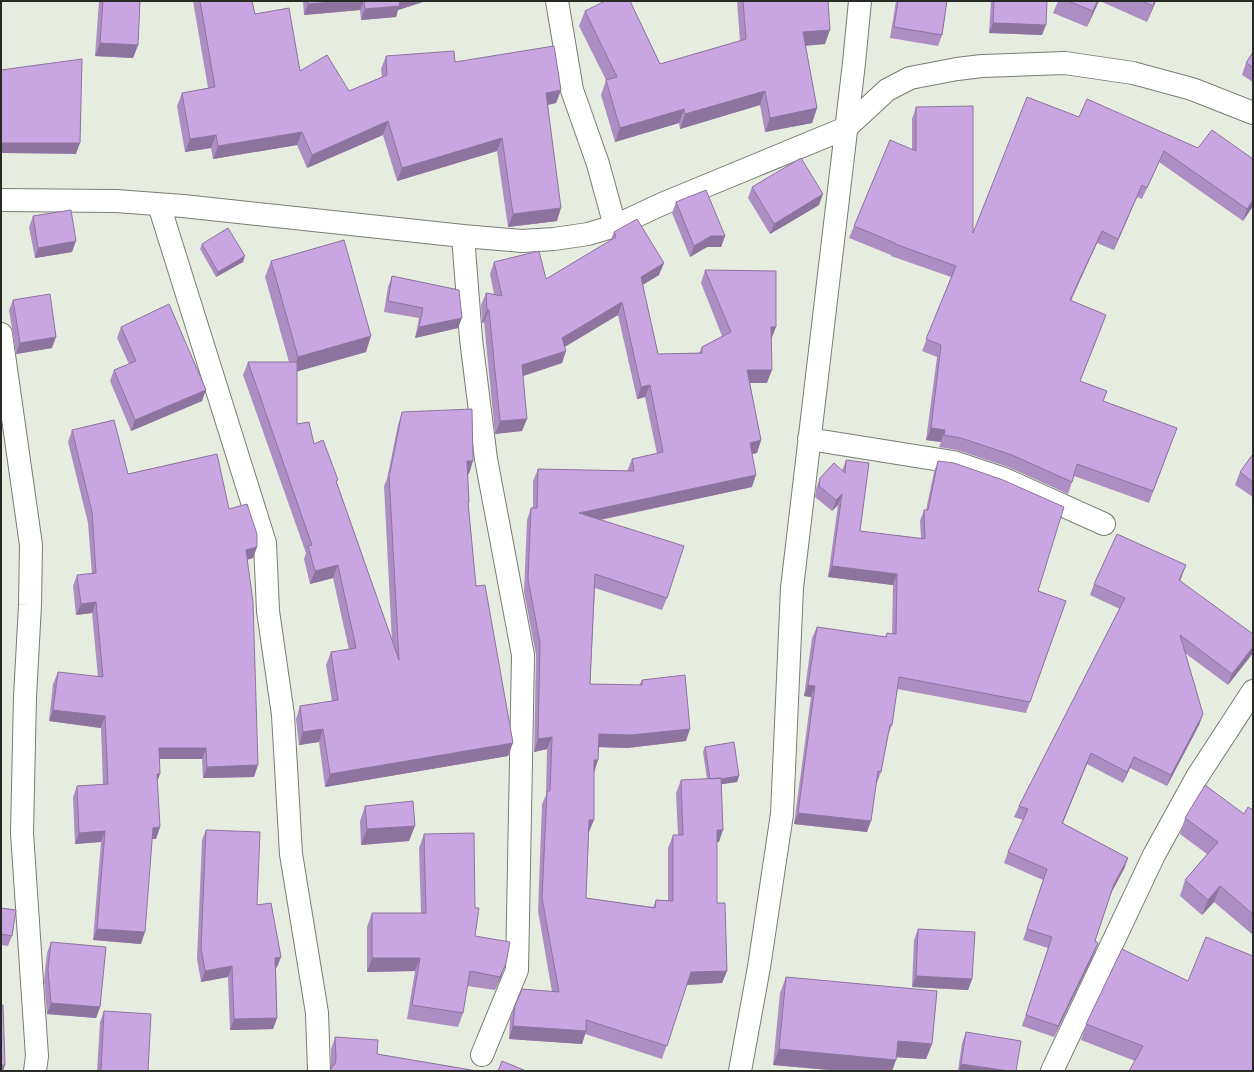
<svg xmlns="http://www.w3.org/2000/svg" width="1254" height="1072" font-family="Manrope,sans-serif">
<style>
.lines{fill:none;stroke-linecap:round;stroke-linejoin:round}
.minor-casing{stroke:#787e73;stroke-width:24}
.minor{stroke:#fff;stroke-width:22}
.wall{fill:#ad8ec2}
.shaded-wall{fill:#8d749e}
.building{fill:#c9a5e1;stroke:#8d749e}
</style>
<rect width="100%" height="100%" fill="#e6ece0"/>
<g class="lines">
<!-- minor casing -->
<g class="minor-casing">
<path id="minor" d="M557,1L572,90L598,164L615,226
M1,200L116,201L183,206L463,236L522,241L554,239L588,234L615,226L662,204L846,128L887,90L910,78L957,69L982,66L1065,63L1133,73L1192,89L1253,113
M159,205L265,543L268,611L283,715L291,854L317,1013L319,1071
M463,236L471,339L486,459L523,655L517,970L482,1055
M1,334L31,545L30,605L25,697L22,833L37,1056L35,1071
M809,439L953,462L1004,479L1104,524
M740,1071L759,967L782,814L792,588L854,63L860,1
M1052,1071L1154,855L1197,777L1253,691"/>
</g>
<!-- minor -->
<use href="#minor" class="minor"/>
</g>
<!-- wall -->
<path class="wall" d="M99,1H140L138,45L133,58L95,56Z
M193,1H252L255,14L300,71L349,91L382,77L381,69L386,56L455,62L561,90L556,103L548,105L557,221L508,227L497,151L397,181L383,135L307,168L297,145L213,159L211,148L185,152L177,106L182,93L208,88Z
M303,1H426L398,10L396,17L361,20L360,10L304,15Z
M737,1H828L825,44L805,46L817,108L812,123L765,132L760,105L680,129L679,123L615,142L601,95L606,80L579,26L585,11L660,64L740,41Z
M896,1H947L942,35L938,46L890,38Z
M991,1H1047L1042,35L989,33Z
M1058,1H1099L1087,27L1053,13Z
M1100,1H1156L1147,22Z
M1253,52V82L1242,75L1246,63Z
M1087,99L1253,206L1243,221L1159,162L1142,199L1137,197L1114,250L1097,243L1071,301L1102,326L1080,381L1103,401L1177,428L1149,503L1074,476L1068,494L1008,467L957,450L939,447L941,442L926,440L937,357L922,351L951,277L891,256V255L849,238L854,226L912,149V119L916,107L973,233L1079,117Z
M752,187L819,205L770,234L748,198Z
M676,202L725,236L721,247H707L690,257L672,213Z
M33,216L72,252L35,258L29,227Z
M614,232L659,275L642,285L658,354L699,353L702,347L722,336L701,283L705,270L771,338L767,383H750L761,440L757,453L752,454V487L601,520L667,598L662,610L595,588L590,684L639,685L642,680L686,741L627,748L599,747L594,773L589,832L586,898L653,907L656,900L668,901V848L673,835H678L676,793L681,780L707,779L703,752L705,747L739,776L737,782L722,784L719,842H717V903L727,971L722,983L687,985L662,1059L585,1034L582,1044L509,1039L510,1019L515,1006L552,992L538,911L542,804L546,795L547,749L534,752L536,655L524,592L527,520L531,508H533V481L538,469L627,471L632,459L657,454L645,397L637,399L618,315L565,346L562,363L523,376L522,431L495,434L484,322L482,323L481,305L486,293L494,294L490,274L494,262L546,279L610,241Z
M202,244L243,262L216,277L200,249Z
M271,261L366,352L297,371V424L314,444L337,483L392,642L384,486L387,479L398,425L402,412L469,474H468V506L476,586L508,756L325,787L319,742L299,745L296,719L300,706L332,701L326,665L331,652L349,650L333,578L310,584L304,559L306,553L243,375L248,362H289L265,277Z
M392,276L458,328L415,338L419,318L384,312L388,287Z
M13,300L52,348L16,354L9,310Z
M121,327L202,401L131,431L110,381L114,370L129,364L117,338Z
M72,430L128,474L229,509L257,547L253,558L247,560L254,777L203,778L202,759H159L157,781L160,827L156,839H152L141,944L93,940L101,842L75,844L73,797L77,786L103,785L101,728L49,721L53,684L58,672L98,677L92,613L76,615L73,586L77,575L92,574L88,523L68,442Z
M1253,454V497L1235,485L1240,472Z
M846,460L860,531L921,538L920,521L924,510H926L934,472L938,461L1038,591L1066,601L1026,713L897,689L892,725L888,735L881,772L877,783H876L867,832L794,824L811,697L804,696L812,638L817,627L885,637L887,633L892,634L893,585L828,577L838,505L832,511L815,497L816,489L820,478L842,471Z
M1182,576L1180,580L1253,647V653L1228,685L1185,653L1203,714L1199,725L1167,786L1130,768L1123,783L1087,764L1063,823L1128,858L1124,869L1111,893L1095,941L1098,943L1094,954L1054,1037L1022,1026L1048,948L1023,940L1043,880L1004,863L1008,852L1023,820L1014,817L1019,806L1120,609L1090,595L1094,584Z
M365,806L409,841L361,845L360,821Z
M1253,810V935L1214,902L1202,915L1180,896L1185,880L1207,854L1180,834L1185,818L1244,814Z
M206,830L257,905L281,957L277,967L276,968L277,1018L273,1029L230,1030L228,977L201,982L197,959L202,840Z
M424,834L475,936L501,977L495,990L467,986L463,1013L458,1027L407,1019L415,971L367,972V927L372,913H421L419,848Z
M1,908L12,936L8,946L1,945Z
M918,929L972,979L968,990L912,987L914,940Z
M51,942L100,1007L96,1018L47,1014L44,980L47,953Z
M786,977L932,1044L926,1059L896,1057V1060L892,1071H841L773,1065L780,993Z
M1188,981L1135,1061L1081,1040L1086,1024Z
M104,1011L148,1071H97L100,1022Z
M966,1032L1016,1071H958L962,1043Z
M335,1037L377,1054L477,1071H330L331,1068V1049Z"/>
<!-- shaded-wall -->
<path class="shaded-wall" d="M346,1H364L360,10L304,15L308,4Z
M399,1H426L398,10L396,17L361,20L365,9Z
M1097,1H1099L1087,27L1093,11Z
M1155,1H1156L1147,22L1153,6Z
M993,23L1046,25L1042,35L989,33Z
M830,30L825,44L797,46L803,32Z
M100,43L138,45L133,58L95,56Z
M561,90L556,103L542,106L546,93Z
M765,91L760,105L680,129L685,114Z
M817,108L812,123L765,132L770,118Z
M684,109L679,123L615,142L620,128Z
M388,121L383,135L307,168L312,155Z
M302,132L297,145L213,159L218,146Z
M216,135L211,148L185,152L190,139Z
M502,138L497,151L397,181L402,168Z
M1,143H80L76,154L1,153Z
M1142,185L1137,197L1114,250L1118,239Z
M823,194L819,205L770,234L774,224Z
M1253,200V206L1243,221L1247,209Z
M561,208L557,221L508,227L513,214Z
M1102,231L1097,243L1065,312L1070,300Z
M711,236H725L721,247H707L690,257L694,246Z
M76,241L72,252L35,258L38,248Z
M245,256L243,262L216,277L218,272Z
M664,263L659,275L636,289L641,277Z
M622,302L618,315L558,351L562,338Z
M487,310H489L484,322L482,323Z
M462,318L458,328L415,338L419,327Z
M771,327H776L771,340Z
M371,336L366,352L292,373L298,357Z
M56,337L52,348L16,354L20,343Z
M566,351L562,363L517,378L522,365Z
M747,370H772L767,383H742Z
M650,385L645,397L637,399L641,387Z
M206,390L202,401L131,431L135,420Z
M527,419L522,431L495,434L500,421Z
M931,428L945,430L941,442L926,440Z
M761,440L757,453L745,455L750,443Z
M467,461H473L469,474H462Z
M756,475L752,487L574,525L579,513Z
M842,494L838,505L832,511L836,500Z
M257,547L253,558L242,561L246,550Z
M338,565L333,578L310,584L315,571Z
M1186,565L1182,576L1175,591L1179,580Z
M832,566L897,574L893,585L828,577Z
M96,602L92,613L76,615L81,604Z
M1253,647V653L1228,685L1232,674Z
M808,685L815,686L811,697L804,696Z
M53,710L105,716L101,728L49,721Z
M1203,714L1199,725L1167,786L1171,775Z
M323,729L319,742L299,745L303,732Z
M690,729L686,741L627,748L595,747L599,734Z
M552,737L547,749L534,752L538,739Z
M513,743L508,756L325,787L330,774Z
M159,748H206L202,759H155Z
M1091,753L1087,764L1058,834L1062,823Z
M1134,757L1130,768L1123,783L1127,772Z
M594,760H598L594,773Z
M258,765L254,777L203,778L207,767Z
M157,774H160L156,785Z
M739,776L737,782L709,786L711,781Z
M798,813L871,821L867,832L794,824Z
M589,820H594L589,832Z
M415,826L409,841L361,845L367,829Z
M160,827L156,839H149L153,828Z
M717,830H723L719,842H712Z
M105,831L101,842L75,844L79,833Z
M1128,858L1124,869L1110,895L1114,884Z
M1220,886L1214,902L1202,915L1208,900Z
M97,929L145,932L141,944L93,940Z
M1098,943L1094,954L1054,1037L1058,1026Z
M281,957L277,967L271,969L275,958Z
M372,958H420L415,971L367,972Z
M506,963L501,977L495,990L500,977Z
M232,966L228,977L201,982L205,971Z
M727,971L722,983L686,985L691,972Z
M916,976L972,979L968,990L912,987Z
M51,1003L100,1007L96,1018L47,1014Z
M277,1018L273,1029L230,1030L234,1019Z
M513,1026L586,1031L582,1044L509,1039Z
M898,1041L932,1044L926,1059L892,1057Z
M779,1049L896,1060L892,1071H841L773,1065Z
M961,1064L1009,1071H959Z
M1,1065H5L3,1071H1Z"/>
<!-- building -->
<path class="building" d="M103,1H140L138,45L100,43Z
M200,1H252L255,14L289,8L300,71L327,55L349,91L387,75L386,56L454,51L455,62L554,46L561,90L546,93L561,208L513,214L502,138L402,168L388,121L312,155L302,132L218,146L216,135L190,139L182,93L215,87Z
M308,1H346L308,4Z
M364,1H399L400,6L365,9Z
M605,1H630L660,64L746,39L743,1H828L830,30L803,32L817,108L770,118L765,91L685,114L684,109L620,128L606,80L617,77L585,11Z
M898,1H947L942,35L894,27Z
M994,1H1047L1046,25L993,23Z
M1068,1H1097L1093,11Z
M1142,1H1155L1153,6Z
M1253,52V67L1246,63Z
M82,59L80,143H1V70Z
M1027,97L1079,117L1087,99L1198,148L1212,130L1253,159V200L1247,209L1164,151L1147,188L1142,185L1118,239L1102,231L1070,300L1106,315L1080,381L1107,391L1103,401L1177,428L1153,491L1077,464L1072,482L1012,455L961,438L944,435L945,430L931,428L941,345L926,339L956,266L895,244V243L854,226L890,140L916,151V107L973,106V233Z
M801,158L823,194L774,224L752,187Z
M706,190L725,236H711L694,246L676,202Z
M71,210L76,241L38,248L33,216Z
M637,219L664,263L641,277L658,354L702,353V347L731,332L705,270L776,271V327H771L772,370H747L761,440L750,443L756,475L579,513L684,546L667,598L595,574L590,684L642,685V680L685,675L690,729L631,735L599,734L598,760H594V820H589L586,898L655,908L656,900L673,901V835H683L681,780L721,778L723,830H717V903H725L727,971L691,972L667,1046L586,1020V1031L513,1026L515,1006L522,989L559,992L542,898L547,791H550L552,737L538,739L540,643L528,579L531,508H537L538,469L634,471L632,459L663,452L650,385L641,387L622,302L562,338L566,351L522,365L527,419L500,421L489,310H487L486,293L502,296L494,262L539,251L546,279L616,237L614,232Z
M228,228L245,256L218,272L202,244Z
M344,240L371,336L298,357L271,261Z
M392,276L459,290L462,318L419,327L423,308L388,301Z
M50,294L56,337L20,343L13,300Z
M169,304L206,390L135,420L114,370L136,361L121,327Z
M248,362H297V424L309,422L314,444L323,440L338,480L336,481L399,660L389,473H390L402,412L472,409L473,461H467L469,502H468L476,586L485,585L513,743L330,774L323,729L303,732L300,706L338,700L331,652L356,648L338,565L315,571L308,546L312,545Z
M114,420L128,474L217,454L229,509L247,504L257,534V547L246,550L253,602L258,765L207,767L206,748H159L160,774H157L160,827L153,828L145,932L97,929L105,831L79,833L77,786L108,784L105,716L53,710L58,672L103,677L96,602L81,604L77,575L96,573L92,512L72,430Z
M1253,454V482L1240,472Z
M846,460L869,463L860,531L925,539L924,510H928L938,461L954,463L1003,480L1064,507L1038,591L1066,601L1030,702L899,677L892,725H890L881,772L878,771L871,821L798,813L815,686L808,685L817,627L886,637L887,633L896,634L897,574L832,566L842,494L836,500L819,486L820,478L834,463L845,473Z
M1117,534L1186,565L1179,580L1253,634V647L1232,674L1180,635L1203,714L1171,775L1134,757L1127,772L1091,753L1062,823L1128,858L1114,884L1095,941L1098,943L1058,1026L1026,1015L1052,937L1027,929L1047,869L1008,852L1028,809L1019,806L1125,598L1094,584Z
M734,742L739,776L721,779V778L710,779L705,747Z
M1205,785L1244,814L1248,807L1253,810V914L1220,886L1208,900L1185,880L1218,842L1185,818Z
M413,801L415,826L367,829L365,806Z
M206,830L260,832L257,905L271,903L281,957L275,958L277,1018L234,1019L232,966L205,971L201,948Z
M474,833L475,908H479L475,936L510,942L506,963L500,977L470,971L463,1013L412,1005L420,958H372V913H426L424,834Z
M1,908L16,910L12,936L1,934Z
M918,929L975,932L972,979L916,976Z
M1206,937L1253,956V1071H1129L1143,1046L1086,1024L1122,949L1188,981Z
M51,942L106,947L100,1007L51,1003L48,970Z
M786,977L937,991L932,1044L898,1041L896,1060L779,1049Z
M1,1005H3L5,1065H1Z
M104,1011L151,1014L148,1071H101Z
M966,1032L1021,1041L1016,1071H1009L961,1064Z
M335,1037L378,1040L377,1054L477,1071H331V1068L335,1064L336,1058Z
M502,1061L526,1071H498Z"/>
<!-- border -->
<rect width="1254" height="1072" fill="none" stroke="#272925" stroke-width="4"/>
</svg>
